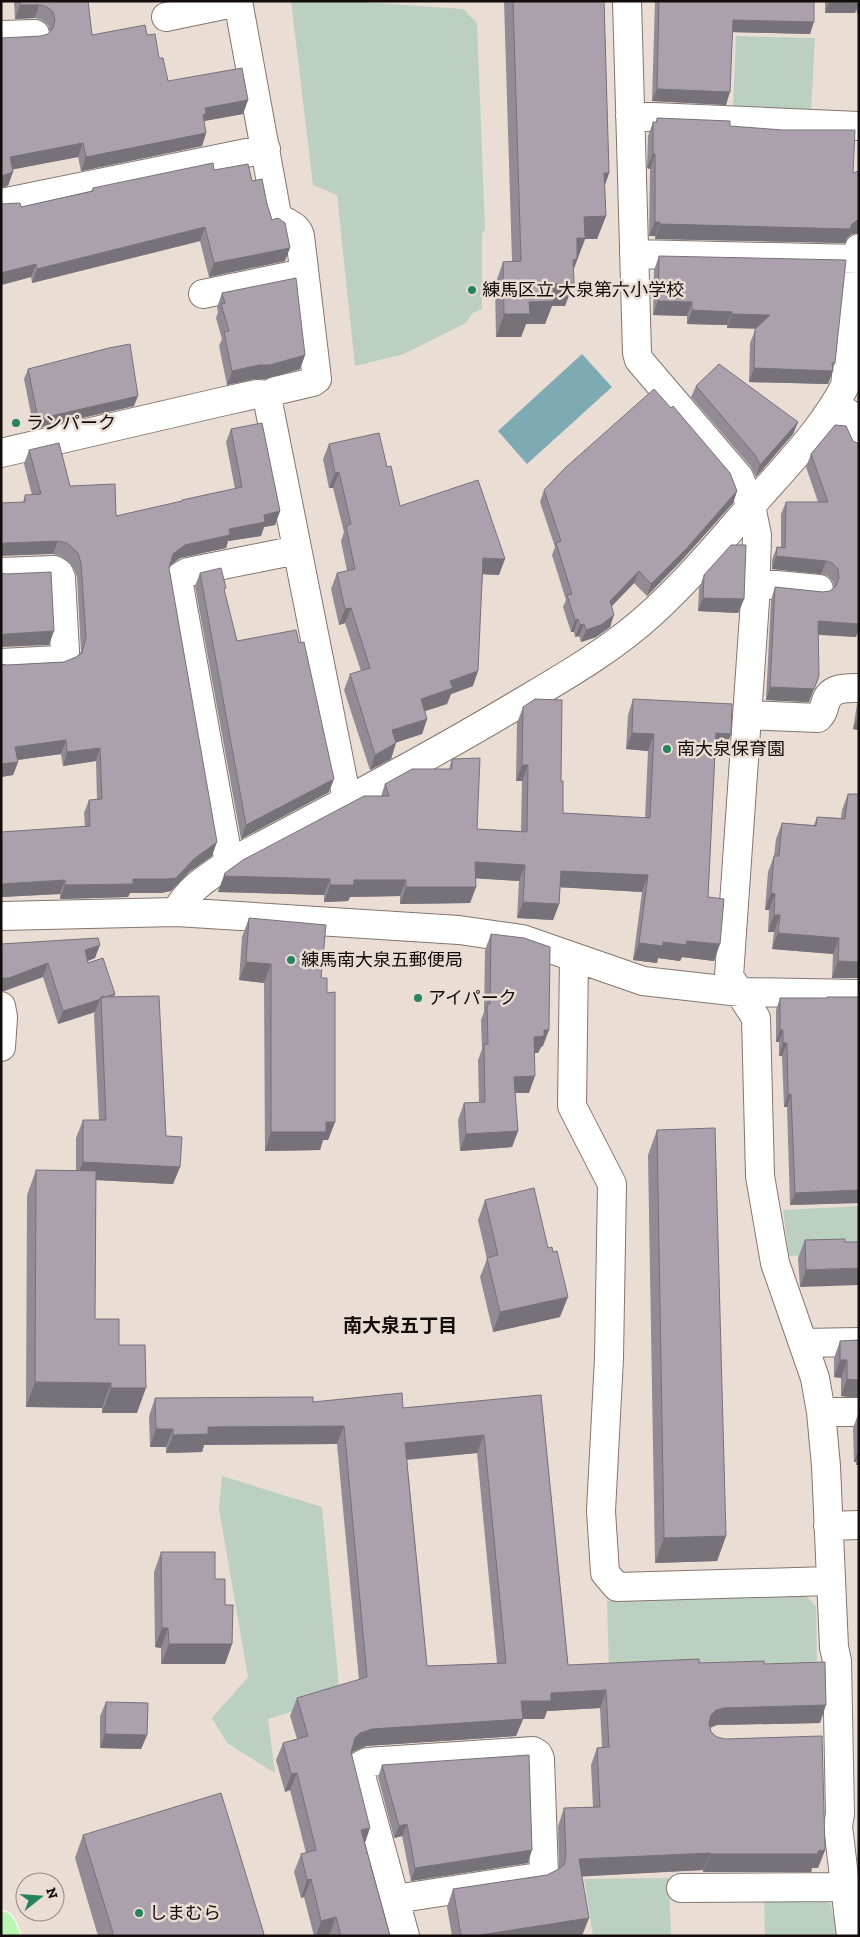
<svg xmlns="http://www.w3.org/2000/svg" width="860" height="1937" font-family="'Zilla Slab','Noto Sans JP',serif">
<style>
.green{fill:#bcd0c1}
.water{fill:#7daab3}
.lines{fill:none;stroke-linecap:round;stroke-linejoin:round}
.minor-casing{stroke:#82766e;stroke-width:30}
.major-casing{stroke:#fff;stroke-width:30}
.minor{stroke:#fff;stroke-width:28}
.major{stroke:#b9f7b3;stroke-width:28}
.wall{fill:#928a95;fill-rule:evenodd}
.shaded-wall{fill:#777179}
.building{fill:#aaa1ad;stroke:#777179;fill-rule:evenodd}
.poi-dot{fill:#23845d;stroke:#eaddd4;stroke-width:2}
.labels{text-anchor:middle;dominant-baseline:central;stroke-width:5;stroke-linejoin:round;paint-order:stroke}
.poi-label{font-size:18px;fill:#120d0b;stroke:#eaddd4;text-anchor:start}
.neighbourhood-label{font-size:19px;font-weight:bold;fill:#120d0b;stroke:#eaddd4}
</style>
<rect width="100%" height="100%" fill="#eaddd4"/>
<!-- green -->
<path class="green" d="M291,1H348L463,9L477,23L485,230L482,233V309L473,313L466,323L404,354L355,366L337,195L313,185Z
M736,36L815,38L811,112L733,107Z
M859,1206V1253L789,1256L783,1210Z
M222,1476L322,1507L340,1697L268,1719L275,1773L227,1743L212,1718L248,1677L219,1509Z
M806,1596L816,1606L817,1668L609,1671L607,1601Z
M669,1878L671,1936H593L584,1879Z
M821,1896L831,1905L838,1936H765L764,1897Z"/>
<!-- water -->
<path class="water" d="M582,354L612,387L527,464L498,431Z"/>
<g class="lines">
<!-- minor casing -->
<g class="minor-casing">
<path id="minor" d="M238,1L277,215C285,224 297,224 300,236L317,379L313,382L275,391L270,395L268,402L347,800
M627,1L637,353L639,360L739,477L751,506L757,535L755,601L729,976L756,1018L760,1176L775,1263L815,1378L821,1412L826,1466L834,1647L837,1661L840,1814L838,1826L851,1936
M166,17L238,2
M1,35L35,34
M630,116L859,126
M1,203L266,149
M634,254L859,259
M203,294L304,273
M835,404L849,414L859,442
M1,453L225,401L257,394L270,395
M1,572L54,570L59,573L61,578L65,652L64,657L58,660L1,663
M755,583L819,589
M747,715L818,718C823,713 823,711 825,704C829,687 845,688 859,688
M229,863L179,585L181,576L188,572L297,550
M176,912C188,889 208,877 229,863C325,812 421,762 515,706C562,678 612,650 653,612C691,577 724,537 758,498C789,463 823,428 845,386L859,248
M1,916L176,912L459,930L522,939L643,981L740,992L859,994
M574,958L572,1106L612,1184L609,1358L601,1511L605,1573L617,1587L830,1581
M1,1006L3,1017L1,1047
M803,1343L859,1342
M821,1412H859
M828,1526L859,1525
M681,1888L844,1887
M395,1899L538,1877L544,1874L540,1759L538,1754L533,1751L367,1762L361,1765L360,1772L405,1936"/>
</g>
<!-- major casing -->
<g class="major-casing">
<path id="major" d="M1,1925L6,1936"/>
</g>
<!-- minor -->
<use href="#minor" class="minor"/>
<!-- major -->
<use href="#major" class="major"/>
</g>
<!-- wall -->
<path class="wall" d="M14,1H88L92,35H147L159,58L168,81L248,100L243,114L204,121L206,133L202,146L81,171L78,157L13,169L8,186L41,36L48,34L50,32L48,25L42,20L35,18L15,19Z
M504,1H604L609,173L605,185L606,216L597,239H585L573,270L565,306H552L545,324H526L521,337H496L495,285L503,262L512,261Z
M655,1H814L810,34L732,32L726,105L652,101Z
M825,1H859V19L856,10L855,13H825Z
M657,118L730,126L853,173L859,171V233L852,234L847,238L845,243L655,239V236H649L650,169L647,168L648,136L653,122H656Z
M214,170L252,181L267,204L285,261L209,277L200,241L32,283L31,277L1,285V204L21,207L91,191L93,188Z
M659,256L835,363L828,384L749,382L750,343L756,328H727V325L687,324V316L653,315L654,270Z
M222,293L305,355L300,369L265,379H254L227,385L219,346L222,339L216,318L218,312L217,307Z
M28,369L134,406L34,429L24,379Z
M696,386L798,422L793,434L756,477L751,467L691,397Z
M835,425L856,637L818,635L809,702L766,700L771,600L775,587L823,592L830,591L834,587L833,582L828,576L821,574L772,569V560L777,547H781V514L786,502H818L806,467L811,454Z
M231,429L280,511L275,525L264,527L261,536L228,541L226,548L180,558L169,566V568L212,856L189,872L171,891L161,893H130L128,897L60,899V894L1,897L85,827L84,813L89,800H97L96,761L63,766L61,754L17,760L18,762L13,775L1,777V664L7,665L64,662L76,657L80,654L81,651L77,577L73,567L62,557L53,554L23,502L25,495H32L24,464L29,450L70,486L116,516L182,501V500L235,489L226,442Z
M329,444L387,467L400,506L499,575L483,574L473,686L451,694L447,704L425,711L427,719L422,734L396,742L391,759L370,770L344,690L350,674L361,671L345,623L339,625L331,589L337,573L347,571L341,541L344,532L333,488H329L323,459Z
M544,490L737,491L733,503L682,560L647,596L634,583L612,606L610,627L596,637L581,642L579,636L575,637L574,632H571L563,607L566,600L552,555L555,547L540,502Z
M200,573L224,593L237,641L329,792L241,839L195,586Z
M704,575L744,599L738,613L698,611L699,589Z
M859,698V730L853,729L857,704Z
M633,699L731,734L725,750H715L708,897L714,961L682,957L680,961L658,958L657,963L633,960L642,892L560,887L559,904L553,920L517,918L519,881L476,878V887L470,903L400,904V896L350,897L348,901L324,902V895L218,892L219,889L225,873L381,796L385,784L449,769L452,759L477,829L521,831L522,781H516L517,723L523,707L561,781L563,813L645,818L648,751L626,749L628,715Z
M848,794L859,978H832L833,954L772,949L774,932H768L769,910H765L768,872L774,856L776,839L782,823L814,825L817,817L841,818L842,810Z
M249,918L321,978L327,993L335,1122L328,1140H323L320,1150L265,1151L264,983L239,980L242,937Z
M491,934L543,1046L541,1047L538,1053H535L529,1093H515L518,1131L512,1147L460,1151L458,1120L464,1103L479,1102L478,1060L482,1049L481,1020L484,1012L485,950Z
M1,944L95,958L87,961L88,963L115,994L114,997L166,1136L180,1167L173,1184L96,1180L95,1319L119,1345L137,1413H102V1408L26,1407L27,1195L36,1170H76V1138L83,1120H99L94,1015L95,1012L58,1024L43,977L4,991Z
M827,997H859V1203L790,1205L787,1107H784L782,1056H779V1042H776V1010L780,998H827Z
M657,1130L726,1536L717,1561L655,1563L648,1155Z
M485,1200L560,1317L493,1332L480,1277L487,1259L478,1220Z
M805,1240L845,1242L800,1287L798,1258Z
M859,1340V1398L841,1396V1378L834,1377V1358L840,1341Z
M541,1395L568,1665L699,1663L764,1664L820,1723L717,1725L710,1728L711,1732L825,1850L818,1868H812L811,1872H703V1870L582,1876V1936H452L447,1907L453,1889L547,1875L557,1870L559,1868L558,1826L564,1808L593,1807L591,1765L597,1748L602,1747L600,1708L547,1711L544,1719H523L516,1736L366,1746L354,1751L351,1753L365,1843L390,1936H330L329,1935L314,1936L304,1897L301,1898L294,1872L301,1854L306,1853L290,1790L285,1792L276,1760L283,1743L297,1739L290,1716L297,1698L359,1680L337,1444L204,1445L202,1452L166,1453V1447H150L149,1416L155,1398L313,1402L403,1408ZM477,1453L497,1663L427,1666L407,1460Z
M859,1412V1465H856V1462H854L853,1428Z
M161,1552L215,1579L225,1605L232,1644L225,1664H161V1648L155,1647L154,1572Z
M106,1702L147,1735L141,1749L100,1748V1716Z
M382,1765L528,1863L411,1881L402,1836L394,1838L378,1777Z
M83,1835L264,1934L263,1936H98L75,1858Z"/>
<!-- shaded-wall -->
<path class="shaded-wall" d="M829,2L859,3L855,13H825Z
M20,5H39L35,18L15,19Z
M733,20L814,22L810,34L728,32Z
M657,89L730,92L726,105L652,101Z
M248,100L243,114L204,121L198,128L205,108Z
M206,133L202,146L81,171L86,157Z
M83,143L78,157L5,171L10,157Z
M653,154H655L650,169L647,168Z
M13,172L8,186L1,188V176Z
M604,173H609L601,196Z
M606,216L597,239H585L569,282L568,261L584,217Z
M859,219V233L852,234L847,238L845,243L655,239L660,224H852Z
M655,222H660L655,236H649Z
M205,227L200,241L32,283L37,269Z
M290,248L285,261L209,277L214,263Z
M36,264L31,277L1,285V273Z
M574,283L565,306H552L545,324H526L521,337H496L504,314L529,302L553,284Z
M658,301L692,302L687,316L653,315Z
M692,310L732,312L727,325L687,324Z
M732,314L770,315L765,329L727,328Z
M305,355L300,369L265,379H254L227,385L232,371Z
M754,368L833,371L828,384L749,382Z
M138,396L134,406L34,429L38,419Z
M798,422L793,434L756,477L760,465Z
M339,472L333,488H329L335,473Z
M737,491L733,503L682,560L647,596L651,584Z
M280,511L275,525L264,527L261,536L228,541L226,548L180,558L168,567L173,554L185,545L264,515Z
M58,541L53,554L1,556V544L5,543Z
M776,556L826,561L821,574L772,569Z
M483,558L505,559L499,575L478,574Z
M639,571L634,583L605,613L610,601Z
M703,598L744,599L738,613L698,611Z
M351,608L345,623L339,625L345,609Z
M614,615L610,627L596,637L581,642L586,630Z
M578,619L574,632H571L575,620Z
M818,621L859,624V629L856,637L813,634Z
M584,624L579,636L575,637L580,625Z
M54,631L49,645L1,647V635L5,634Z
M478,671L473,686L451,694L447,704L416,714L421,699L450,681Z
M819,676L809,702L766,700L770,687Z
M859,715V730L853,729Z
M427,719L422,734L386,746L392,730Z
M632,733L654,734L648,751L626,749Z
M716,733L731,734L725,750L710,749Z
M66,740L61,754L10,761L15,747Z
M396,743L391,759L370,770L375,755Z
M100,748L96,761L63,766L67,752Z
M18,762L13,775L1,777V764Z
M522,765H528L522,781H516Z
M334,779L329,792L241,839L246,825Z
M217,842L212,856L189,872L171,891L161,893H130L128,897L60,899L65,885L133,879L194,859Z
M475,862L525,865L519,881L469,878Z
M561,871L648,875L642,892L555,887Z
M224,876L330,879L324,895L218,892Z
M65,880L60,894L1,897V884Z
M354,880H406L400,896L350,897L348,901L324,902L330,885Z
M406,887H476L470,903L400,904Z
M771,893L775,894L769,910H765Z
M523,902L559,904L553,920L517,918Z
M774,915H780L774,932H768Z
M778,933L839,938L833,954L772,949Z
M687,941L720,944L714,961L682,957L680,961L658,958L657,963L633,960L639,943Z
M100,945L95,958L80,964L85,950Z
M838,961L859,962V978H832Z
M246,962L271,964L264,983L239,980Z
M48,963L43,977L4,991H1V978Z
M100,999L95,1012L58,1024L63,1011Z
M544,1030H549L543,1046L541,1047L538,1053H528L534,1037Z
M780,1030H783L779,1042H776Z
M783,1043H787L782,1056H779Z
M535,1076L529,1093H508L514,1077Z
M791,1094L787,1107H784L788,1095Z
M326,1122H335L328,1140H323L320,1150L265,1151L271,1132Z
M518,1131L512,1147L460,1151L466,1134Z
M83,1162L180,1167L173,1184L76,1179Z
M859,1190V1203L790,1205L795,1193Z
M859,1268V1285L800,1287L806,1270Z
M568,1297L560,1317L493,1332L500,1312Z
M840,1360H847L841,1378L834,1377Z
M847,1379L859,1380V1398L841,1396Z
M35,1382L111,1383L102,1408L26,1407Z
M111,1388H146L137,1413H102Z
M344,1426L337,1444L204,1445L202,1452L166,1453L173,1435L208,1427Z
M156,1429H173L166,1447H150Z
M484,1435L477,1453L399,1460L405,1443Z
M859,1449V1454L856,1462H854Z
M859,1457V1465H856Z
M726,1536L717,1561L655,1563L664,1538Z
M162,1628H168L161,1648L155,1647Z
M169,1644H232L225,1664H161Z
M606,1690L600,1708L547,1711L544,1719H523L516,1736L366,1746L354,1751L348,1756L355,1738L360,1733L372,1729L521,1701L551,1693Z
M826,1705L820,1723L717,1725L709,1728L705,1733L711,1715L716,1710L724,1708Z
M105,1734L147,1735L141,1749L100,1748Z
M297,1773L290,1790L285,1792L291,1774Z
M407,1824L402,1836L394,1838L399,1826Z
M370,1828L364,1846L361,1830Z
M532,1850L528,1863L411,1881L415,1868Z
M825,1850L818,1868H812L811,1872H703L710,1854Z
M710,1853L703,1870L573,1877L579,1859Z
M311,1879L304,1897L301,1898L307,1880Z
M336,1917L329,1935L316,1936L321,1921Z
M589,1918L582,1936H474Z"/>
<!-- building -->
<path class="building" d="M20,1H88L92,35L145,25L147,35L155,34L159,58H163L168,81L242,68L248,100L205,108L206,114L203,115L206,133L86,157L83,143L10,157L13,172L1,176V38L41,36L48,34L53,28L55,20L53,12L47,7L39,5H20Z
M513,1H604L609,173H604L606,216L584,217L585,238H577V259L573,260L574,283L553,284L554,301L529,302L530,314H504L503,262L521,261Z
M659,1H814V22L733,20L730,92L657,89Z
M829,1H859V3L829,2Z
M657,118L730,121V126L783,130H855L853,173L859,171V219L852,224L850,229L660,224V222H655V154H653V122H657Z
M213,163L214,170L248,164L252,181L262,179L267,204L272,220L278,218L285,223L290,248L214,263L205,227L37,269L36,264L1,273V204L20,203L21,207L93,191V188Z
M659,256L846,260L835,363H832L833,371L754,368L755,329L770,315L732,314V312L692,310V302L658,301Z
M296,278L305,355L270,365H259L232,371L224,332L229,331L221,304L225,303L222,293Z
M130,344L138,396L38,419L28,369L109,348Z
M719,364L798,422L760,465L755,455L696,386Z
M654,389L671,408L673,406L730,473L737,491L687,548L651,584L639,571L610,601L614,615L601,625L586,630L584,624L580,625L578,619L575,620L567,595L572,594L556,543L561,541L544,490L565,468Z
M262,423L280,511L264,515L265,522L229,529L230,535L185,545L173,554L169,568L217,842L194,859L176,878L166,879H133V884L65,885V880L1,884V832L90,826L89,800L102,799L100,748L67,752L66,740L15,747L18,762L1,764V664L7,665L64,662L76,657L82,653L86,638L81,563L78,553L67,543L58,541L5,543L1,544V503L25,502V495L41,494L29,450L59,443L70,486L115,484L116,516L182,501V500L242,487L231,429Z
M835,425L846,426L853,441L859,444V624L818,621L819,676L814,689L770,687L775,587L823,592L830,591L836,586L839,578L838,569L832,563L826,561L776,556L777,547L785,548L786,502H828L811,454Z
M379,433L387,467L391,466L400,506L478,480L505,559L483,558L478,671L450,681L453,688L421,699L427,719L392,730L396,743L375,755L350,674L370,668L351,608L345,609L337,573L355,569L346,526L351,524L339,472L335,473L329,444Z
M731,545H746L744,599L703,598L704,575Z
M221,568L226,588L224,589L237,641L296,630L299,643L304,642L334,779L246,825L200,573Z
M51,572L54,631L5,634L1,635V573L6,574Z
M535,699L562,700L561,781H563V813L650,818L654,734L632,733L633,699L732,704L731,734L716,733L708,897L724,899L720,944L687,941L686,945L663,942V946L639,943L648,875L561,871L559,904L523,902L525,865L475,862L476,887H406V880H354V885H330V879L224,876L225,873L243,860L364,796H389L385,784L412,769H452V759L480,758L477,829L527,832L528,765H522L523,707Z
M848,794H859V962L838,961L839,938L778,933L780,915H774L775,894L771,893L774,856H779L782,823L816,826L817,817L845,819Z
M249,918L326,925L321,978H327V993L335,992V1122H326V1132H271V964L246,962Z
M491,934L524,938L550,947L549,1030H544V1036L534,1037L535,1076L514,1077L518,1131L466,1134L464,1103L485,1102L484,1044H488L487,1004H490Z
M98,938L100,945L85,950L88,963L103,958L115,994L105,997H101V999L63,1011L48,963L9,978H1V944Z
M159,996L166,1136L182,1137L180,1167L83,1162V1120H106L101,997Z
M827,997H859V1190L795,1193L791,1094L788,1095L787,1043H783V1030H780V998H827Z
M715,1128L726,1536L664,1538L657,1130Z
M36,1170L96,1171L95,1319H119V1345H145L146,1388H111V1383L35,1382Z
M534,1188L548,1248L552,1247L553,1252L557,1251L568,1297L500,1312L487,1258L498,1255L485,1200Z
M845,1239V1242H859V1268L806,1270L805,1240Z
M859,1340V1380L847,1379V1360H840V1341Z
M402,1393L403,1408L541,1395L568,1665L699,1659V1663L764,1661V1664L825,1662L826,1705L724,1708L716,1710L711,1715L709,1723L711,1732L717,1737L725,1739L822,1736L825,1850L818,1851V1854H710V1853L579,1859L589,1918L474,1936H461L453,1889L547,1875L557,1870L564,1865L566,1856L564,1808L600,1807L597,1748L609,1747L606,1690L551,1693V1701H521L523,1719L372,1729L360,1733L355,1738L351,1752L370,1828L361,1830L390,1936H341L336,1917L321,1921L311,1879L307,1880L301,1854L316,1850L297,1773L291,1774L283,1743L308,1736L297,1698L367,1677L344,1426L208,1427V1434L173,1435V1429H156L155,1398L313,1397V1402ZM484,1435L506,1663L427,1666L405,1443Z
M161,1552H215V1579H225V1605H233L232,1644H169L168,1628H162Z
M106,1702L148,1703L147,1735L105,1734Z
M529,1755L532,1850L415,1868L407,1824L399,1826L382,1765Z
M221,1793L264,1934L260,1936H114L83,1835Z"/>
<!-- markers -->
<g class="poi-dot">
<circle cx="472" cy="290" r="5"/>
<circle cx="16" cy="423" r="5"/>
<circle cx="667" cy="749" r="5"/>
<circle cx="291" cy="960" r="5"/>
<circle cx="418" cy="998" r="5"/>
<circle cx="139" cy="1913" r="5"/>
</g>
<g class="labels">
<!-- poi labels -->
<g class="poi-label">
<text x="482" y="290">練馬区立 大泉第六小学校</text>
<text x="26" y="423">ランパーク</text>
<text x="677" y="749">南大泉保育園</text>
<text x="301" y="960">練馬南大泉五郵便局</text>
<text x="428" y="998">アイパーク</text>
<text x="149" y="1913">しまむら</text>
</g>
<!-- neighbourhood labels -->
<g class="neighbourhood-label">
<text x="400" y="1325">南大泉五丁目</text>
</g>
</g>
<!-- border -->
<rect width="860" height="1937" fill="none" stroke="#120d0b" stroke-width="5"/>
<!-- north arrow -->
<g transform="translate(40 1897) rotate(73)"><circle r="24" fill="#eaddd4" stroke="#948a84"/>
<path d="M0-4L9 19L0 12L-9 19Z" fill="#23845d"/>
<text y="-8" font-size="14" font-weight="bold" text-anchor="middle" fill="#120d0b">N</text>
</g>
</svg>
